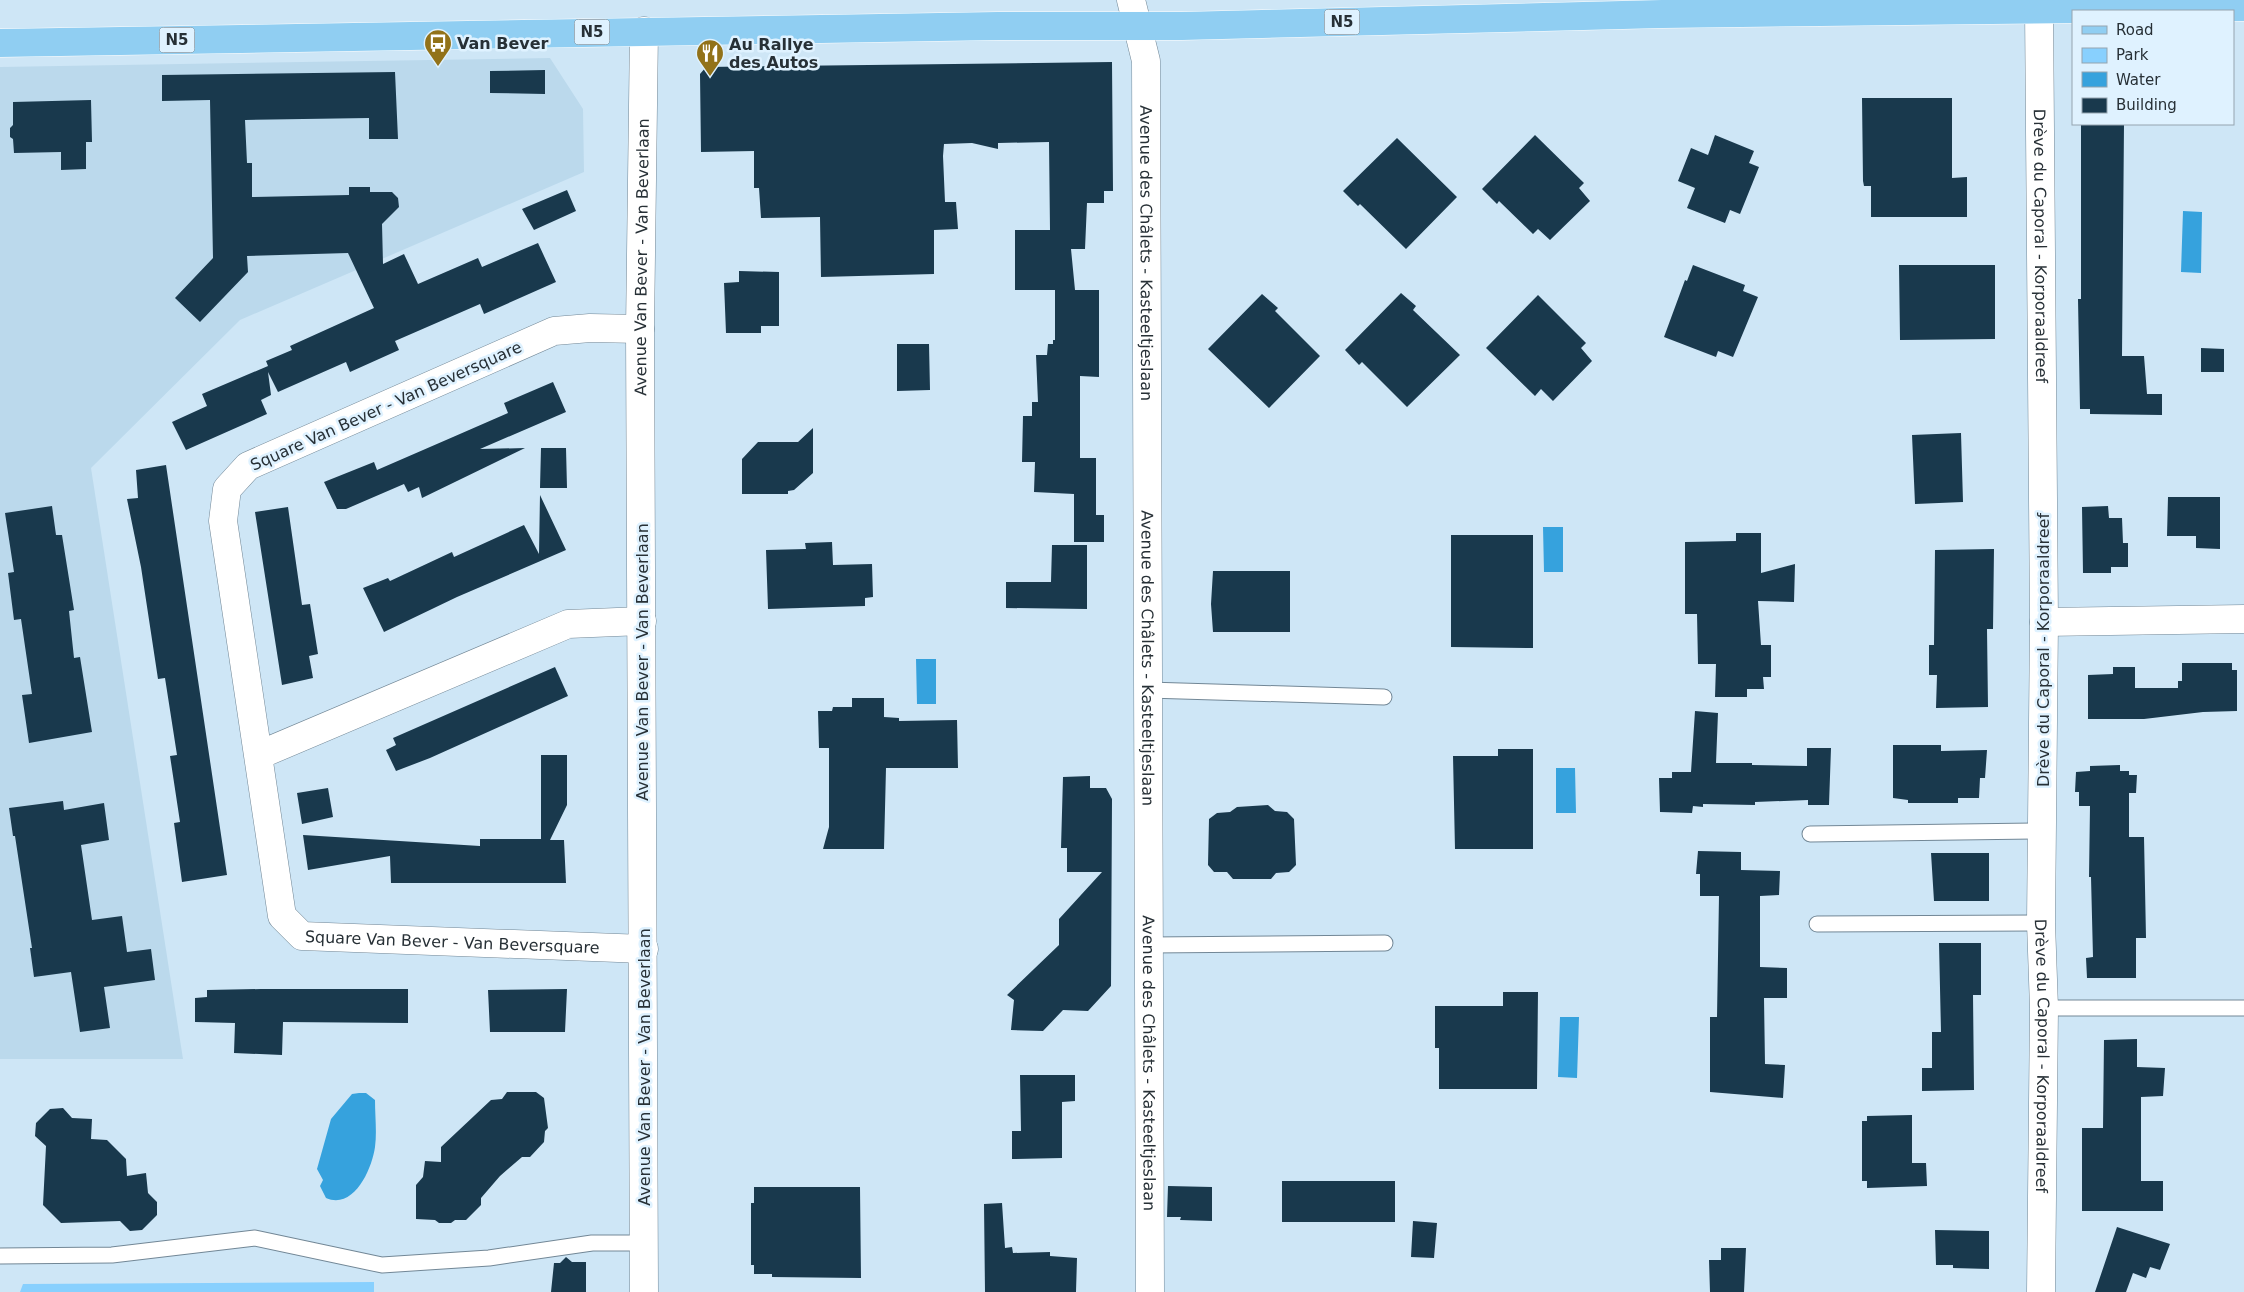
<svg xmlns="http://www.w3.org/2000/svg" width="2244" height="1292" font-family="'DejaVu Sans',sans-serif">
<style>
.built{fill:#bbd9ec}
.green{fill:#88d0fe}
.water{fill:#36a2dd}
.building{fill:#19394d}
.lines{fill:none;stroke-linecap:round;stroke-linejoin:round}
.service-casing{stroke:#728796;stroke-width:17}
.minor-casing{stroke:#728796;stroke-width:29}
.primary-casing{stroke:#fff;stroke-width:29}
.service{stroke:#fff;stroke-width:15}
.minor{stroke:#fff;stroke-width:28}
.primary{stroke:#90cef2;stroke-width:28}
.labels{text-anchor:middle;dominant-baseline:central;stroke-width:5;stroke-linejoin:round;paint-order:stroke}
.shield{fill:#dff2ff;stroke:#5e6a72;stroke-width:1}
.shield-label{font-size:15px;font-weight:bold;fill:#273036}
.poi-label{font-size:16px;font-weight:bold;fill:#273036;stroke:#dff2ff;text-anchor:start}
.street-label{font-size:16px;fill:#273036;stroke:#dff2ff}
</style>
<rect width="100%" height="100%" fill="#cee6f6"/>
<!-- built -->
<path class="built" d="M550,58L583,109L584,172L240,320L91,468L183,1059H0V67Z"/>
<!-- green -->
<path class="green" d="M374,1282V1292H20L23,1284Z"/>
<!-- water -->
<path class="water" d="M2183,211L2202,212L2201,273L2181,272Z
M1543,527H1563V572H1544Z
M916,659H936V704H917Z
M1556,768H1575L1576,813H1556Z
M1560,1017H1579L1577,1078L1558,1077Z
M359,1093H366L375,1100C375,1116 377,1132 375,1147C372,1169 354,1210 326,1198L320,1186L323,1180L317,1169L331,1119L352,1094Z"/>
<!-- building -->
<path class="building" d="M1112,62L1113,191H1104V203H1087L1085,249H1071L1075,290H1099V377L1080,376V458H1096V515H1104V542H1074V494L1034,492L1035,462H1022L1023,416H1032V402H1038L1036,355H1047L1048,344H1053V340H1055V290H1015V230H1050L1049,142L998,143V149L972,143L944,144L943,156L945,202H956L958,229L934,230V274L821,277L820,217L761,218L759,188H754V151L701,152L700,74L706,67Z
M545,70V94L490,93V71Z
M395,72L398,139H369V118L245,120L247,163H252V197L349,195V187H370V192H392L398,198L399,207L382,224L383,264L404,254L418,284L478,258L482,267L538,243L556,282L484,314L480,304L395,341L399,350L350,372L346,362L278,392L268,372L271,395L261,400L267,414L186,450L172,422L207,406L202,394L268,366L266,361L292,350L290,346L374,308L348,253L247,256L248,272L200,322L175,298L213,258L210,100L162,101V75Z
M1862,98H1952V178L1967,177V217H1871V186H1864L1863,181Z
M91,100L92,142H86V169L61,170V152L14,153L13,139L10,137V128L13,125V102Z
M2081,124H2124L2122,356H2144L2147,394H2162V415L2090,414V409H2080L2078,299H2081Z
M1535,135L1584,183L1579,188L1590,201L1550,240L1538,229L1533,234L1499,201L1497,204L1482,189Z
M1715,135L1754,151L1749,163L1759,167L1740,214L1730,210L1725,223L1687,208L1695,188L1678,181L1691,148L1708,155Z
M1397,138L1457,197L1406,249L1360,204L1358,206L1343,191Z
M567,190L576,211L534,230L522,209Z
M1693,265L1745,285L1743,291L1758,297L1733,357L1718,351L1716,357L1664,337L1685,280L1687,281Z
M1899,265H1995V339L1900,340Z
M739,271L779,272V326H761V333H726L724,283L739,282Z
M1401,293L1416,306L1413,310L1460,355L1407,407L1362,362L1359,365L1345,350Z
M1262,294L1278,308L1275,311L1320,356L1269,408L1208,349Z
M1538,295L1586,343L1581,348L1592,361L1553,401L1541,389L1535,396L1486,348Z
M897,344H929L930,390L897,391Z
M2201,348L2224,349V372H2201Z
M553,382L566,412L480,449L525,448L422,498L419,487L408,492L404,484L346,509H337L324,482L374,462L377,470L453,437L508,413L504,403Z
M813,428V473L794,490L788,491V494H742V459L758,442H798Z
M1961,433L1963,502L1915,504L1912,435Z
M541,448H566L567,488H540Z
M166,465L227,875L182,882L174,823L180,822L170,756L177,755L165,678L158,679L141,567L127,499L138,498L136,470Z
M540,495L566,550L457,597L384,632L363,588L388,578L390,581L452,552L454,557L524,525L539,554Z
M2168,497H2220V549L2196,548V536H2167Z
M52,506L56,535H62L74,610L69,611L74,658L80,657L92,732L29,743L22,695L32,694L21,619L14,620L8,573L14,572L5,513Z
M2108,506L2109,518H2122L2123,543H2128V567H2111V573H2083L2082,507Z
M288,507L302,605L310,604L318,654L309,656L313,678L282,685L255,512Z
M1736,533H1761V573L1795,564L1794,602L1758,601L1761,645H1771V677H1763L1764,689H1747V697H1715L1716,664H1698L1697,614H1685V542L1736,541Z
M1451,535H1533V648L1451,647Z
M832,542L833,565L872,564L873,597L865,598V606L768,609L766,550L806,549L805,543Z
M1052,545H1087V609L1006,608V582H1051Z
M1994,549L1993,629H1987L1988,707L1936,708L1937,675H1929V645H1934L1935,550Z
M1213,571H1290V632H1213L1211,604Z
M2182,663H2232V670H2237V711L2203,712L2144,719H2088V675L2113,674V667H2135V688H2178V681H2182Z
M555,667L568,696L430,758L396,771L386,750L396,745L393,738Z
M852,698H884V717L899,718V721L957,720L958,768H886L884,849H823L829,827V748H819L818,711H832L833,707H852Z
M1695,711L1718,713L1716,763H1752V765L1807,766V748H1831L1829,805H1808V800L1755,802V805L1703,804V807L1693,806L1692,813L1660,812L1659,778H1672V772H1691Z
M1893,745H1941V751L1987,750L1985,778H1980L1979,798H1958V803H1908V800L1893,798Z
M1498,749H1533V849H1455L1453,756H1498Z
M541,755H567V805L550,840H564L566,883H391L390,856L308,870L303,835L480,846V839H541Z
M2120,765V771H2129V775H2137L2136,793H2129V837H2144L2146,938H2136V978H2087L2086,958L2093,957L2091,877H2089L2090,806H2079V792H2075L2076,772L2090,771V766Z
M1090,776V788H1106L1112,799L1111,986L1088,1011L1063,1010L1043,1031L1011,1030L1014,1000L1007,995L1059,945V919L1102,872H1067V848H1061L1063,777Z
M328,788L333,817L302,824L297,793Z
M63,801L64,810L104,803L109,840L81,845L92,920L122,916L127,952L151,949L155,980L104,987L110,1028L80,1032L71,972L34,977L30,948H32L15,836H13L9,808Z
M1268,805L1275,811L1287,812L1294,819L1296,865L1289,872L1276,873L1271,879H1233L1227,872H1214L1208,865L1209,819L1217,813L1230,812L1237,807Z
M1698,851L1741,852V870L1780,871L1779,895L1760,896V967L1787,968V998H1764L1765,1064L1785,1065L1783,1098L1710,1092V1017H1717L1719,896H1700V874H1696Z
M1931,853H1989V901H1934Z
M1939,943H1981V995H1973L1974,1090L1922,1091V1068H1932V1032H1941Z
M261,989H408V1023L283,1022L282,1055L234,1053L235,1023L195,1022V998L207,997V990Z
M567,989L565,1032H490L488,990Z
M1503,992H1538L1537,1089H1439V1048H1435V1006H1503Z
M2137,1039V1067L2165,1068L2163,1096L2141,1097V1181H2163V1211H2082V1128H2103L2104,1040Z
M1020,1075H1075V1101L1062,1102V1158L1012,1159V1131H1021Z
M507,1092H536L544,1098L548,1128L545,1131L544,1142L530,1157H522L500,1176L481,1198V1205L466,1220H455L451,1223H439L435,1220L416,1219V1185L423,1177L425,1161L441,1162V1147L491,1100L502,1099Z
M63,1108L72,1118L92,1119L91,1139L107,1140L126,1159L127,1176L146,1173L148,1193L157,1202V1215L142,1230L130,1231L120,1221L61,1223L43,1205L46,1146L35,1136L36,1123L50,1109Z
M1912,1115V1163H1926L1927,1186L1867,1188V1181H1862V1121H1867V1116Z
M1282,1181H1395V1222H1282Z
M1168,1186L1212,1187V1221L1180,1220L1181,1217H1167Z
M754,1187H860L861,1278L772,1277V1274H754V1265H751V1203H754Z
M1002,1203L1005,1248L1012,1247L1013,1253L1050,1252V1256L1077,1258L1076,1292H985L984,1204Z
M1413,1221L1437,1223L1434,1258L1411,1257Z
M2117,1227L2170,1244L2160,1270L2150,1267L2146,1278L2133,1273L2126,1292H2095Z
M1935,1230L1989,1231V1269L1953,1268V1265H1936Z
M1721,1248H1746L1744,1292H1710L1709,1260H1721Z
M566,1257L572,1262H586V1292H551L554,1263H560Z"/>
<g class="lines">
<!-- service casing -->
<g class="service-casing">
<path id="service" d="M1148,690L1384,697
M1810,834L2042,831
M1817,924L2041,923
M1150,945L1385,943
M2044,1008H2244
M0,1256L112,1255L255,1238L382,1265L489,1258L592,1243H644"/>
</g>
<!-- minor casing -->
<g class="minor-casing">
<g id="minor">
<path id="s1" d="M1131,0L1146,61L1150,1292"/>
<path id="s2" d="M2039,8L2044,622L2041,923L2044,1008L2041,1292"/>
<path id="s3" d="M640,329L590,328L554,331L248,466L227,489L223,521L282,916L302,936L644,949"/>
<path d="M2044,622L2244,619"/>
<path d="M259,755L568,624L642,621"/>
<path id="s4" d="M644,1292L640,329L644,31"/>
</g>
</g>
<!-- primary casing -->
<g class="primary-casing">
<path id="primary" d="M0,43L998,26H1182L1662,14L2244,7"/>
</g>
<!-- service -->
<use href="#service" class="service"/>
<!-- minor -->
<use href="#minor" class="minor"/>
<!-- primary -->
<use href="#primary" class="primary"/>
</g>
<!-- icons -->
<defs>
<g id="bus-pin" transform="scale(1.4375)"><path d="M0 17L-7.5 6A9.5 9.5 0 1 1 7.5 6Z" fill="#927219" stroke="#dff2ff"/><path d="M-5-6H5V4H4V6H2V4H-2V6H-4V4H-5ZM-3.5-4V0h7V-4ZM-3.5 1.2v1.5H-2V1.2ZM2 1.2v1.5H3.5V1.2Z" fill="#fff"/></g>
<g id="restaurant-pin" transform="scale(1.4375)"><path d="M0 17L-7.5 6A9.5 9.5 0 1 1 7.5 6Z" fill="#927219" stroke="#dff2ff"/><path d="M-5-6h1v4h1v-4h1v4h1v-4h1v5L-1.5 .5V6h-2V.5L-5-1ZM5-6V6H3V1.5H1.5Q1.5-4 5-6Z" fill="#fff"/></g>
</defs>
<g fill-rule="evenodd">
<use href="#bus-pin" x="438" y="43"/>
<use href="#restaurant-pin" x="710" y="53"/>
</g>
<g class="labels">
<!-- shield labels -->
<g class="shield">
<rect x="1324.5" y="9.5" width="35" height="25" rx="4"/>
<rect x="574.5" y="19.5" width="35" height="25" rx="4"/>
<rect x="159.5" y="27.5" width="35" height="25" rx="4"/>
</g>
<g class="shield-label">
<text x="1342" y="22">N5</text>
<text x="592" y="32">N5</text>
<text x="177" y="40">N5</text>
</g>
<!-- poi labels -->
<g class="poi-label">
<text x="457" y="43">Van Bever</text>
<text x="729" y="44">Au Rallye<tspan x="729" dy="18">des Autos</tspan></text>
</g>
<!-- street labels -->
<g class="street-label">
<text stroke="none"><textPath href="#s2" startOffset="238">Drève du Caporal - Korporaaldreef</textPath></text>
<text stroke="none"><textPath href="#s1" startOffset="255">Avenue des Châlets - Kasteeltjeslaan</textPath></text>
<text stroke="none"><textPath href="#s4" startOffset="1035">Avenue Van Bever - Van Beverlaan</textPath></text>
<text transform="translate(386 406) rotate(-24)">Square Van Bever - Van Beversquare</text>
<text transform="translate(2043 650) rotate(-90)">Drève du Caporal - Korporaaldreef</text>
<text stroke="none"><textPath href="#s1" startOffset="660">Avenue des Châlets - Kasteeltjeslaan</textPath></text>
<text transform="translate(642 662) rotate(-90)">Avenue Van Bever - Van Beverlaan</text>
<text stroke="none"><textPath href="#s3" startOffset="1062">Square Van Bever - Van Beversquare</textPath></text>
<text stroke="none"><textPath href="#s2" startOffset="1048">Drève du Caporal - Korporaaldreef</textPath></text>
<text stroke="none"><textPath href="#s1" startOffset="1065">Avenue des Châlets - Kasteeltjeslaan</textPath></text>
<text transform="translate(644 1067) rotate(-90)">Avenue Van Bever - Van Beverlaan</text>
</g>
</g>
<!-- legend -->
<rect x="2072" y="10" width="162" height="115" fill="#dff2ff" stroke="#95a4af"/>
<rect x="2082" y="26" width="25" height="8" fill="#90cef2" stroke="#95a4af"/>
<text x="2116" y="35" font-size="15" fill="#273036">Road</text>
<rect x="2082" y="48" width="25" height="15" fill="#88d0fe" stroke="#95a4af"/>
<text x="2116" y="60" font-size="15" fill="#273036">Park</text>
<rect x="2082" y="72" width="25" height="15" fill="#36a2dd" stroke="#95a4af"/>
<text x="2116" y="85" font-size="15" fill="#273036">Water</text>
<rect x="2082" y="98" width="25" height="15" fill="#19394d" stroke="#95a4af"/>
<text x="2116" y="110" font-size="15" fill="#273036">Building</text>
</svg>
